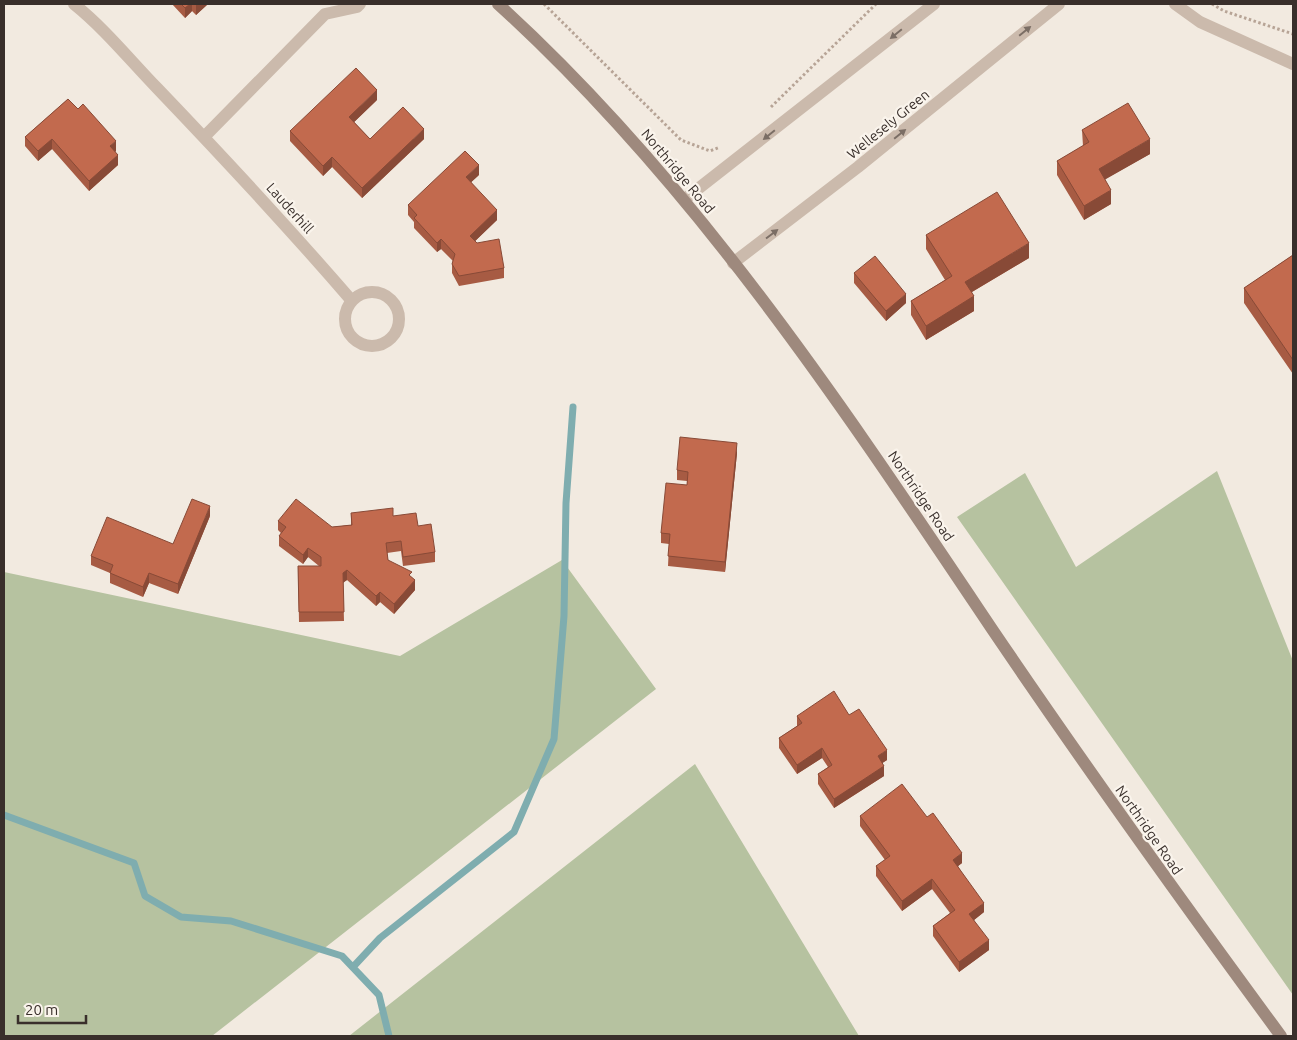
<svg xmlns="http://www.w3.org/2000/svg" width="1297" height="1040" font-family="Ubuntu,sans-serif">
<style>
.green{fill:#b6c2a0}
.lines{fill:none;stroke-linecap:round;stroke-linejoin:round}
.stream{stroke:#7fadaf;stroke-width:7}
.path{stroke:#b7a496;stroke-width:3;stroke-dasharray:2.5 2.5;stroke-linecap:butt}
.street{stroke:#cbbaac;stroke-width:12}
.secondary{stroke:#9e897d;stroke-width:12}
.wall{fill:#a75b43}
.shaded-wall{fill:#884a37}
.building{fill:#c26a4e;stroke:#884a37}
.oneway{fill:#7b6e65}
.labels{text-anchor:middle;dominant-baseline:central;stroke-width:4.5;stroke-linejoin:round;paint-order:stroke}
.street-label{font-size:14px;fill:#392f2b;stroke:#faf4ec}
</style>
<rect width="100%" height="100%" fill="#f2eae0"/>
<!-- green -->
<path class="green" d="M1217,471L1293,661V995L957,517L1025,473L1076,567Z
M562,560L656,689L212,1036H4V572L400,656Z
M695,764L859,1036H349Z"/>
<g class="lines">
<!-- stream -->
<path class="stream" d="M4,815L134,863L145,896L181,917L231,921L342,956L379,995L389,1036
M353,967L380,938L514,832L554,739L564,616L566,503L573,407"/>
<!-- path -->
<path class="path" d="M544,4L681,140L710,151L720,147
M1212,4L1224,11L1293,34
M771,107L876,4"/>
<!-- street -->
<path class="street" d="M74,4C105,29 129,59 157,88C223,157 289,228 352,301
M1175,4L1200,22L1293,64
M205,136L325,14L357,7L360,4
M685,199L934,4
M733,263L858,167L1059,4
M345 319a27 27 0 1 1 54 0a27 27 0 1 1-54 0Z"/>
<!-- secondary -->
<path class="secondary" d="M498,4C697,185 845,410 994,632C1087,769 1183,903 1281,1036"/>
</g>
<!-- wall -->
<path class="wall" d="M172,4H208L196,15L192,11L185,18Z
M68,99L116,151L115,152L118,165L89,191L52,149L38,161L25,146V137Z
M377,100L354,122L370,139H424L362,198L332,167L323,176L290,141V131Z
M1082,130L1150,154L1105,179L1111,204L1084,220L1057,175V161L1083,146Z
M479,175L471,182L497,220L475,241L504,268V278L459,286L452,273V264L453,261L441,249L437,252L414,228V222L408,215V205Z
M926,235L1029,258L972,292L974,311L926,340L911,315V301L945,280L926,249Z
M1293,255V374L1244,303V288Z
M854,273L906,303L886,321L854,283Z
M737,453L725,572L668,566L669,544L661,543V533L687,485V481L677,480V470Z
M351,513L393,516L418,526L435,552V562L403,566L401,551L387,553L388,560L412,578L415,590L394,614L380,602L376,606L347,580L343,582L344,621L299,622L298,566H319L308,557L303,564L279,546V536L281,533L278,530V521L332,527L351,525Z
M210,516L178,594L149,583L143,597L110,583V573L91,565V556L173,544Z
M849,715L887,760L882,763L884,776L834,808L818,784V774L828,767L822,758L797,774L779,748V738L797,726V716Z
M860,816L927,817L962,863L958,866L984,912L974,920L989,950L959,972L933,936V926L950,913L932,889L902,911L876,876V866L885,860L860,826Z"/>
<!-- shaded-wall -->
<path class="shaded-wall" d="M190,4H192V11L185,18V8Z
M197,4H208L196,15V5Z
M377,90V100L349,127V117Z
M424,129V139L362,198V188Z
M52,139V149L38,161V151Z
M1150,139V154L1099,183V169Z
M116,141V151L110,156V146Z
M118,155V165L89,191V181Z
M332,157V167L323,176V166Z
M479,165V175L466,187V177Z
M1111,190V204L1084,220V206Z
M497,210V220L470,246V236Z
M441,239V249L437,252V243Z
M1029,243V258L965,296V282Z
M906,294V303L886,321V311Z
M974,296V311L926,340V326Z
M737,443V453L725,572V562Z
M210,506V516L178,594V584Z
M308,548V557L303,564V555Z
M347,570V580L343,583V573Z
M149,573V583L143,597V587Z
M415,580V590L394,614V604Z
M380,592V602L376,606V596Z
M822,748V758L797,774V765Z
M887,750V760L878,766V756Z
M884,766V776L834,808V799Z
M962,853V863L953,870V860Z
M932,879V889L902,911V901Z
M984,903V912L969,924V914Z
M989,940V950L959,972V962Z"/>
<!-- building -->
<path class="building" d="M181,4H190L185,8Z
M356,68L377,90L349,117L370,139L403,107L424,129L362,188L332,157L323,166L290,131Z
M68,99L78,109L83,104L116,141L110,146L118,155L89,181L52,139L38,151L25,137Z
M1128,103L1150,139L1099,169L1111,190L1084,206L1057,161L1089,142L1082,130Z
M465,151L479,165L466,177L497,210L470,236L477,243L499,239L504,268L459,276L452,264L455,254L441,239L437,243L414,218L417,215L408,205Z
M997,192L1029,243L965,282L974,296L926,326L911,301L952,276L926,235Z
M1293,255V360L1244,288Z
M875,256L906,294L886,311L854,273Z
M680,437L737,443L725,562L668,556L670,534L661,533L666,483L687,485L688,472L677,470Z
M192,499L210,506L178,584L149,573L143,587L110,573L113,565L91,556L107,517L173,544Z
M296,499L332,527L352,525L351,513L393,508V516L416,513L418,526L431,524L435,552L403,557L401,541L386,543L388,560L412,572L409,575L415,580L394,604L380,592L376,596L347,570L343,573L344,612H299L298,566H321V557L308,548L303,555L279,536L286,527L278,521Z
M834,691L849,715L859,709L887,750L878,756L884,766L834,799L818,774L832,765L822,748L797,765L779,738L802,723L797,716Z
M902,784L927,817L933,813L962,853L953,860L984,903L969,914L989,940L959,962L933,926L955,910L932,879L902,901L876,866L890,856L860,816Z"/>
<!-- one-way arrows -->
<defs><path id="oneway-solid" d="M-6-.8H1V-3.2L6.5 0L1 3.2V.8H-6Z" transform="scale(1.25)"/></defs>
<g class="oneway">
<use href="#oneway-solid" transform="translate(1025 31) rotate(-39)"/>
<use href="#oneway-solid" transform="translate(896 34) rotate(141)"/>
<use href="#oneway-solid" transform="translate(900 134) rotate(-39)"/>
<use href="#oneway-solid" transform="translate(769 135) rotate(141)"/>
<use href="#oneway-solid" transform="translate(772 234) rotate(-37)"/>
</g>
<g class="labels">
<!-- street labels -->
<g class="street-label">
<text transform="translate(888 124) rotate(-39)">Wellesely Green</text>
<text transform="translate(678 171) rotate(50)">Northridge Road</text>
<text transform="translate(290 208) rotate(48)">Lauderhill</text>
<text transform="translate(921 496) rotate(56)">Northridge Road</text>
<text transform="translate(1149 830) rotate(55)">Northridge Road</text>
</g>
</g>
<!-- border -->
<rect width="1297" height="1040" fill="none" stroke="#392f2b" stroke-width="10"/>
<!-- scale -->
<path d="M18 1015v8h68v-8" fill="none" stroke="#392f2b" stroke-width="2.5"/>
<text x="25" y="1015" font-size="15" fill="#392f2b" stroke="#faf4ec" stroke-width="4" paint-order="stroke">20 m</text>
</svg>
